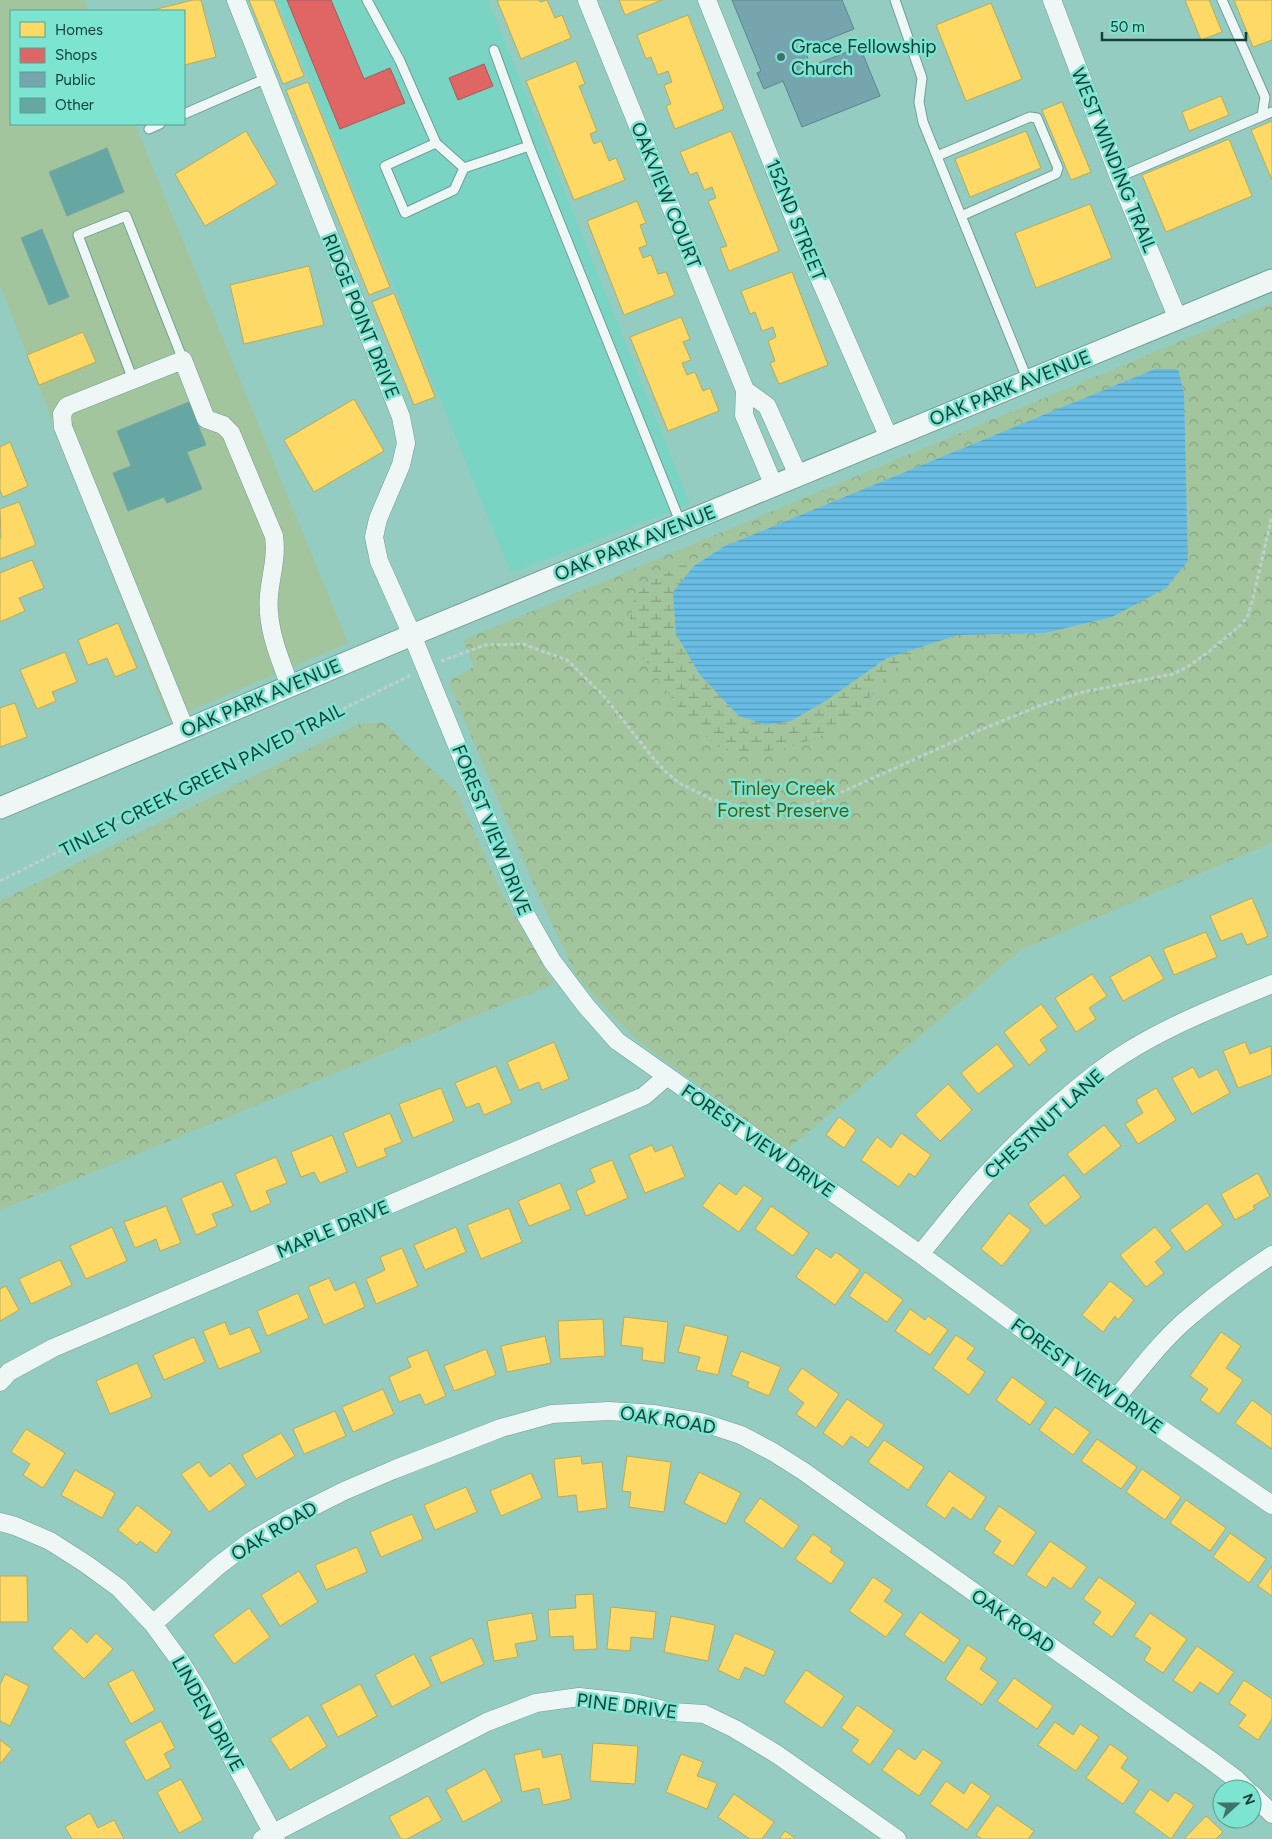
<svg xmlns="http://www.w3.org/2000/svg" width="1272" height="1839" font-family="Figtree,sans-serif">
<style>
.built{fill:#7ad4c4}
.green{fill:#a3c59d}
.forest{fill:url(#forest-crowns);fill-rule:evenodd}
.wetland{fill:url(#wetland-marsh)}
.water{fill:url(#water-rules)}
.homes{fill:#ffd966;stroke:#b8ab58}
.shops{fill:#e06666;stroke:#a25b58}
.public{fill:#76a5af;stroke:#58878c}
.building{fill:#67a7a3;stroke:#76a6a2}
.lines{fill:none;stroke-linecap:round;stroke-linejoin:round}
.service-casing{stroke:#6f9e96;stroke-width:11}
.minor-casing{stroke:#6f9e96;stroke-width:19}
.tertiary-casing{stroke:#6f9e96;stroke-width:23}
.path{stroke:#bed0cd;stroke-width:3;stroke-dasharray:4 2.5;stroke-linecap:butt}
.service{stroke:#eff7f6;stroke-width:9}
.minor{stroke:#eff7f6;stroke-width:18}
.tertiary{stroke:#eff7f6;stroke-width:21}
.poi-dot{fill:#407269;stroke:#7ce4d0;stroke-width:2}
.labels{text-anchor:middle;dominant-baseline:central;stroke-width:5;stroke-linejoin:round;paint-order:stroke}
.poi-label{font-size:19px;fill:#134139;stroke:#7ce4d0;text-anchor:start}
.street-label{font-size:19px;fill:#134139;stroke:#7ce4d0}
.park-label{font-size:19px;fill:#4d5a12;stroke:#7ce4d0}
</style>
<defs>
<pattern id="forest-crowns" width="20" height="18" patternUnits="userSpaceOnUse" patternTransform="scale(1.25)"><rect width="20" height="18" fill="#a3c59d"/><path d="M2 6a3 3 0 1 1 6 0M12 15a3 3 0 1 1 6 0" fill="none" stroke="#84a281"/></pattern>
<pattern id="wetland-marsh" width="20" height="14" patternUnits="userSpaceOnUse" patternTransform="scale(1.25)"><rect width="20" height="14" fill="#a3c59d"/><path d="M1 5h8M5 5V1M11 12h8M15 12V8" fill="none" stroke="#84a281"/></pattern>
<pattern id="water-rules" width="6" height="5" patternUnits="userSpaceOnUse" patternTransform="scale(1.25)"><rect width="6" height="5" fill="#69bde5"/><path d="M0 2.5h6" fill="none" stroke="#559bbb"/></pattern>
</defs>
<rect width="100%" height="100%" fill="#94ccc1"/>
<!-- built -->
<path class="built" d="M277,0H488L690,504L511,573Z"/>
<!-- green -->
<path class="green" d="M0,0H84L88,11H11V124H135L348,643L168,720L0,285Z"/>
<!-- forest -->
<path class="forest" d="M1272,303V843L1021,950L787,1150L637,1040L605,1009L576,975L537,892L448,681L474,667L463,640ZM1155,369L1178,370L1184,393L1188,560L1112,617L1045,633L958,635L918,648L881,681L861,709L635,595L661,575L723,547Z
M384,722L416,755L456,791L503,896L554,984L0,1210V901L359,724Z"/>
<!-- wetland -->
<path class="wetland" d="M723,547L694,566L791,721L827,700L887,658L918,648L881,681L861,709L824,735L788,748L749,754L715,746L681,711L627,635L635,595L661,575Z"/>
<!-- water -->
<path class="water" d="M1155,369H1178L1184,393L1188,561L1166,588L1112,617L1045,633L958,635L887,658L827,700L791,721L766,725L739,716L700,675L676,634L673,592L694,566L723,547Z"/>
<!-- homes -->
<path class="homes" d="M193,0H201L216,57L184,65V11H149Z
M249,0H274L304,76L283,84Z
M497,0H539L540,2L547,0L555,18L562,15L571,38L521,59Z
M619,0H662L625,15Z
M1185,0H1209L1222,32L1201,40Z
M1234,0H1272V40L1253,47Z
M991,3L1022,79L966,101L936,25Z
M688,15L724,109L675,129L666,106L671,104L664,85L672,82L668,71L658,75L651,57L646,59L637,35Z
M576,61L585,84L579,86L597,131L590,134L594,144L601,141L609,161L616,158L625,180L574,200L526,81Z
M308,82L390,287L369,295L286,90Z
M1221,96L1229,115L1189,131L1182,112Z
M1062,102L1091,172L1071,180L1042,110Z
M1272,121V180L1251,130Z
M246,131L277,184L205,226L175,174Z
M731,131L779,251L729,271L720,248L727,246L708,201L716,198L712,187L704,190L697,172L690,175L680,152Z
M1026,131L1041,168L970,197L955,159Z
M1229,139L1252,196L1166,232L1142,175Z
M637,201L646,223L640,225L647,245L639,248L643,258L651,255L658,274L666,272L675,295L624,315L587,221Z
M1090,204L1112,258L1036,288L1015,233Z
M309,266L324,325L244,344L230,285Z
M792,272L828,365L779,384L770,363L775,361L768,341L776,337L773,327L762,331L755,312L750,314L741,291Z
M394,293L435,397L414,405L372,302Z
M681,317L690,339L683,342L691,360L682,363L687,375L695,372L703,391L710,388L719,411L668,431L630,337Z
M83,332L96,362L39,385L27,355Z
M354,399L384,451L314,492L284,440Z
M10,442L28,486L3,497L0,490V447Z
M19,502L36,545L0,559V538H1L0,509Z
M32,560L44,588L19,598L25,611L0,622V573Z
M118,623L137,668L115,677L107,658L88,665L78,640Z
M65,652L77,682L52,692L56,701L37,709L20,670Z
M15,703L27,737L0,747V708Z
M1252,898L1268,936L1247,945L1242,933L1221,941L1210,916Z
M1206,932L1217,957L1174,975L1163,949Z
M1150,955L1164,979L1123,1001L1110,977Z
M1092,974L1107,996L1089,1008L1096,1019L1076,1032L1055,998Z
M1041,1004L1058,1027L1040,1040L1047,1050L1029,1065L1004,1032Z
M554,1042L569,1079L542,1090L539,1082L519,1090L507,1062Z
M1245,1042L1250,1054L1271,1046L1272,1075L1238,1088L1223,1051Z
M997,1044L1014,1066L978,1094L961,1073Z
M496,1066L512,1103L484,1115L479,1103L466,1108L455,1083Z
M1193,1067L1199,1078L1217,1069L1230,1093L1192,1114L1172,1078Z
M948,1084L972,1110L940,1141L915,1115Z
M441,1088L454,1121L413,1138L399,1104Z
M1156,1088L1176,1120L1138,1144L1125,1124L1143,1113L1136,1100Z
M390,1113L402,1142L384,1149L387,1156L357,1168L343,1133Z
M839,1117L856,1130L844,1148L826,1135Z
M1104,1125L1121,1146L1084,1175L1067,1154Z
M901,1133L931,1155L915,1177L909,1173L899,1187L861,1160L877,1137L891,1148Z
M332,1135L347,1172L320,1183L314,1172L301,1177L291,1152Z
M652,1145L655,1152L672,1145L685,1177L645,1193L629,1155Z
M276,1157L287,1183L266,1191L271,1203L251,1212L235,1174Z
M612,1160L628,1198L586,1216L576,1191L595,1182L590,1169Z
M1258,1173L1270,1196L1253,1206L1255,1209L1235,1220L1221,1194Z
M1064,1175L1081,1197L1045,1226L1028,1204Z
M222,1181L233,1206L212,1214L217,1226L196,1235L181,1198Z
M560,1183L571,1209L529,1226L518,1201Z
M719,1183L736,1195L744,1185L763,1198L739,1232L702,1206Z
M1207,1203L1223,1225L1186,1252L1170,1230Z
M166,1206L181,1243L160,1251L156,1239L135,1248L124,1222Z
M771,1206L809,1233L793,1256L755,1229Z
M509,1208L522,1242L481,1259L467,1225Z
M1009,1213L1031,1230L1002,1266L981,1249Z
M112,1227L127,1261L86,1279L70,1246Z
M456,1227L466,1252L425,1270L414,1245Z
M1155,1227L1172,1248L1155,1262L1164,1273L1146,1287L1120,1255Z
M402,1248L418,1286L376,1304L366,1279L385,1270L380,1257Z
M816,1248L831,1258L836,1252L860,1270L835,1305L796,1277Z
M60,1260L72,1285L31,1304L19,1279Z
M865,1272L903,1300L887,1322L849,1296Z
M329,1278L335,1291L355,1282L365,1307L324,1325L308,1287Z
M1110,1281L1134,1300L1118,1320L1115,1316L1103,1332L1082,1315Z
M6,1286L19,1310L0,1321V1289Z
M298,1293L309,1318L267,1336L257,1311Z
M910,1309L925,1320L928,1316L948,1330L930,1355L895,1331Z
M624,1317L668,1322L664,1363L642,1360L643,1348L621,1345Z
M603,1319L605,1356L560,1359L558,1321Z
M225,1322L230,1335L250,1327L261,1352L219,1369L203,1331Z
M685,1325L728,1336L718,1375L696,1370L700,1357L678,1352Z
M1221,1332L1241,1346L1226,1368L1243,1380L1219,1414L1200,1400L1208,1389L1190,1376Z
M956,1335L975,1348L967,1359L985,1372L969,1395L933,1368Z
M545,1336L551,1363L507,1372L501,1346Z
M194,1337L205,1362L164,1380L153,1355Z
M486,1349L496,1375L454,1391L444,1366Z
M427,1350L446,1396L425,1405L420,1394L399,1402L389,1377L411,1367L407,1358Z
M741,1351L781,1367L769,1396L747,1387L749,1382L731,1375Z
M137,1363L152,1397L110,1414L96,1381Z
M802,1368L839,1394L816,1428L796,1414L804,1403L787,1390Z
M1012,1377L1046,1402L1030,1425L996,1400Z
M383,1389L394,1414L353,1432L342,1407Z
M847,1399L884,1425L868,1448L851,1436L843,1447L823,1433Z
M1252,1400L1272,1415V1449L1235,1423Z
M1055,1407L1090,1432L1073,1455L1039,1430Z
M335,1411L346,1436L304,1454L293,1429Z
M26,1429L65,1453L43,1488L23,1475L30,1464L11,1452Z
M281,1433L295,1456L256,1479L242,1455Z
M1097,1439L1137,1467L1121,1489L1081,1461Z
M884,1440L924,1467L908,1490L868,1462Z
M581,1456L582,1464L602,1462L607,1508L578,1512L576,1495L558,1497L554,1459Z
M627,1456L671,1462L664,1512L629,1507L631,1492L622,1491Z
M199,1462L210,1477L230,1463L246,1485L209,1512L181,1474Z
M1142,1469L1181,1497L1165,1520L1126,1492Z
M75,1470L115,1493L102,1518L61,1495Z
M949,1471L986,1497L971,1520L953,1507L945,1519L926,1505Z
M699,1472L741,1493L726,1524L684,1503Z
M531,1473L542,1498L501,1516L490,1491Z
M466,1487L477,1512L435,1530L424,1505Z
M760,1498L799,1526L783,1549L744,1521Z
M1186,1500L1226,1528L1210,1551L1170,1523Z
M137,1505L172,1532L156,1553L140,1541L137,1545L118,1530Z
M999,1506L1036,1532L1013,1566L993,1553L1001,1541L984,1529Z
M412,1514L423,1539L381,1557L370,1532Z
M1230,1533L1266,1559L1249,1583L1213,1557Z
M813,1534L832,1548L830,1552L845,1563L831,1584L795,1559Z
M1050,1541L1087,1567L1071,1589L1053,1577L1046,1588L1026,1575Z
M357,1547L367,1572L326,1590L315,1565Z
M1272,1566V1596L1258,1586Z
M299,1571L318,1602L280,1626L261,1595Z
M0,1576H27L28,1622H0Z
M873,1577L892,1590L884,1601L903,1614L886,1637L849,1611Z
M1099,1577L1136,1603L1112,1637L1093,1623L1101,1612L1083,1599Z
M593,1594L597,1649L574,1650L573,1636L550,1637L548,1610L576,1608L575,1595Z
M611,1607L656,1612L653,1639L631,1637L630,1651L607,1649Z
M249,1608L270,1637L234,1664L213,1635Z
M920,1612L960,1640L944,1663L904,1635Z
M532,1613L537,1640L515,1644L518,1657L494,1661L487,1621Z
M1150,1613L1187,1639L1163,1673L1144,1660L1151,1648L1134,1636Z
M671,1616L715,1625L708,1661L664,1652Z
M71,1628L87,1643L96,1633L113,1649L84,1679L52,1648Z
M735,1633L775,1651L764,1676L745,1667L739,1680L718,1670Z
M472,1638L484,1664L441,1683L430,1657Z
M968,1645L987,1658L980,1669L998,1682L982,1705L945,1679Z
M1197,1646L1234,1672L1218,1694L1200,1682L1192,1693L1173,1680Z
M414,1654L431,1686L392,1707L375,1675Z
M133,1670L155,1710L131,1724L108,1683Z
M806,1670L844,1696L822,1728L784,1702Z
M5,1674L29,1686L10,1726L0,1721V1685Z
M1014,1678L1053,1706L1037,1729L997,1701Z
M1244,1680L1272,1699V1719L1258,1740L1238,1726L1246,1715L1229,1703Z
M360,1684L377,1716L338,1737L321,1705Z
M857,1705L894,1731L870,1765L851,1751L859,1740L841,1728Z
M308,1715L327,1746L290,1770L270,1739Z
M161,1721L175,1748L164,1754L171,1767L146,1781L124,1741Z
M1055,1722L1073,1735L1080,1724L1099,1737L1076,1771L1038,1745Z
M0,1740L12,1749L0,1764Z
M593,1743L638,1746L635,1784L590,1781Z
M1110,1744L1128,1757L1121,1768L1139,1781L1123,1804L1086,1778Z
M898,1748L915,1760L923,1749L942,1762L919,1796L882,1770Z
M541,1749L543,1758L561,1754L571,1799L543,1805L539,1788L522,1792L514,1755Z
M681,1754L703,1762L697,1776L717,1783L707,1809L666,1792Z
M485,1769L502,1801L463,1822L446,1790Z
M181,1779L203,1820L179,1833L157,1792Z
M946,1781L964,1794L971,1782L991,1796L967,1830L930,1804Z
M1150,1789L1168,1802L1175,1792L1194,1805L1171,1839L1134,1812Z
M734,1794L774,1822L762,1839H750L718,1817Z
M428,1796L442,1820L407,1839H401L389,1817Z
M997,1805L1034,1831L1028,1839H982L976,1835Z
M90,1813L98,1828L114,1820L124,1839H72L65,1827Z
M1206,1816L1223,1832L1216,1839H1184Z
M785,1831L796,1839H779Z"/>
<!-- shops -->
<path class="shops" d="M287,0H331L364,79L390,68L405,103L340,129Z
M484,64L493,86L458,100L449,78Z"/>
<!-- public -->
<path class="public" d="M732,0H842L854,29L804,49L811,66L860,47L880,96L802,127L783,81L764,89L757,73L761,71Z"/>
<!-- building -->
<path class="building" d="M107,148L124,192L67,216L49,172Z
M42,229L69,297L49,305L21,238Z
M189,402L206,445L187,452L202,489L167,503L164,497L128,511L113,473L131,466L117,431Z"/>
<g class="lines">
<!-- service casing -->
<g class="service-casing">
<path id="service" d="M367,0L400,61L436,143
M895,0L922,78L919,102L923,122L1028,381
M494,50L529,146
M184,114L267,78
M1262,116L1272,112
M149,129L160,124
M937,156L1030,117L1037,118L1058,168L1056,174L961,216
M464,168L436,143L385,166L405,213L454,190L464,168L529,146L681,524
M1119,177L1262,116L1265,97L1222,0
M133,380L78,235L126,216L183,360"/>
</g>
<!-- minor casing -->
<g class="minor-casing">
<path id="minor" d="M236,0L401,417L406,443L401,465L378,519L374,537L379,561L412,635L527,917L552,961L586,1006L617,1041L920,1254L1116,1398L1272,1505
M587,0L745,390L744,415L774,486
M707,0L804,243L889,438
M1052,0L1119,177L1178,319
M745,390L767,406L798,475
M185,729L63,427L62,414L67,406L183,360L206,419L223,425L231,433L274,536C277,557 271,574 269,595C266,626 279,657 290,686
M920,1254C945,1225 968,1192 996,1164C1026,1133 1059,1102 1094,1075C1146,1034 1211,1009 1272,984
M0,1382L9,1372L53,1348L644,1096L666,1077
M1116,1398C1139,1371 1161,1341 1188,1318C1215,1295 1243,1274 1272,1255
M0,1522L15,1526L50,1541L86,1564L119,1588L153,1624L180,1661L200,1693L233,1760L276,1839
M153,1624L218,1566L251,1541L290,1518L344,1491L393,1470L501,1428L552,1414L609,1411L655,1414L701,1422L741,1435L773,1452L803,1471L1209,1759L1236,1779L1246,1789
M1252,1794L1272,1814
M262,1839L487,1722L536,1703L579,1697L634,1703L672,1712L704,1714L735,1729L778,1755L897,1839"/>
</g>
<!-- tertiary casing -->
<g class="tertiary-casing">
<path id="tertiary" d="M0,808L412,635L1272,280"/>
</g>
<!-- path -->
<path class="path" d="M441,661L485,645L523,644L567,660L603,695L654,759L665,771L679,783L711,799L750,809L778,811L811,804L842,792L975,732L1039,706L1083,692L1173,674L1187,667L1206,654L1242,624L1248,615L1253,598L1272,516
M0,881L411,675"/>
<!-- service -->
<use href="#service" class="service"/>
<!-- minor -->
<use href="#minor" class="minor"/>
<!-- tertiary -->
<use href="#tertiary" class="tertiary"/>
</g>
<!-- markers -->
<circle class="poi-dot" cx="781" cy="57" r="5"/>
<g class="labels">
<!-- poi labels -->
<g class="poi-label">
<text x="791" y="46">Grace Fellowship<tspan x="791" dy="22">Church</tspan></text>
</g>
<!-- street labels -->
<g class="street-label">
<text transform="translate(1114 160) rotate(68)">WEST WINDING TRAIL</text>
<text transform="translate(666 195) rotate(68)">OAKVIEW COURT</text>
<text transform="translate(796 220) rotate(68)">152ND STREET</text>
<text transform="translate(361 316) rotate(68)">RIDGE POINT DRIVE</text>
<text transform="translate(1010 388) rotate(-22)">OAK PARK AVENUE</text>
<text transform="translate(635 543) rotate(-22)">OAK PARK AVENUE</text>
<text transform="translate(261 698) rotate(-23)">OAK PARK AVENUE</text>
<text transform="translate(202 780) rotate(-27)">TINLEY CREEK GREEN PAVED TRAIL</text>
<text transform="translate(492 830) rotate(68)">FOREST VIEW DRIVE</text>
<text transform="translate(1044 1124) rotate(-42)">CHESTNUT LANE</text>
<text transform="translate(758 1141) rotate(35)">FOREST VIEW DRIVE</text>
<text transform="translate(333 1229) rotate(-23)">MAPLE DRIVE</text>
<text transform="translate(1087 1376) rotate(36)">FOREST VIEW DRIVE</text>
<text transform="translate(668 1420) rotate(9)">OAK ROAD</text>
<text transform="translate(274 1531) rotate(-31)">OAK ROAD</text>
<text transform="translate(1013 1621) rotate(35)">OAK ROAD</text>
<text transform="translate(627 1706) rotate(7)">PINE DRIVE</text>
<text transform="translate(208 1714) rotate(61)">LINDEN DRIVE</text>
</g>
<!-- park labels -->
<g class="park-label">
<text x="783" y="788">Tinley Creek<tspan x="783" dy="22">Forest Preserve</tspan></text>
</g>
</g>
<!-- legend -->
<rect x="10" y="10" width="175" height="115" fill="#7ce4d0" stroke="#52a394"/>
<rect x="20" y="22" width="25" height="15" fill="#ffd966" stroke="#52a394"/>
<text x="55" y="35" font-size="15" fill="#134139">Homes</text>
<rect x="20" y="48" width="25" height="15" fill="#e06666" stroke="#52a394"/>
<text x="55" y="60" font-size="15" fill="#134139">Shops</text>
<rect x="20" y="72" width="25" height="15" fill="#76a5af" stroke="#52a394"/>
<text x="55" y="85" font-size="15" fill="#134139">Public</text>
<rect x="20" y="98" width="25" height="15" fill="#67a7a3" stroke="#52a394"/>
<text x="55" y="110" font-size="15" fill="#134139">Other</text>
<!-- north arrow -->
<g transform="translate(1237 1804) rotate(69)"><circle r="24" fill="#7ce4d0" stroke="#52a394"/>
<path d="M0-4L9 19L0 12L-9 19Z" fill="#407269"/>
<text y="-8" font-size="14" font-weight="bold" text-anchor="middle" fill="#134139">N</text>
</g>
<!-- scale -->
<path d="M1102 32v8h144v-8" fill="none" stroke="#134139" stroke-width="2.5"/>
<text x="1110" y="32" font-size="15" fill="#134139" stroke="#7ce4d0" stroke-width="4" paint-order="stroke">50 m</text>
</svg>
